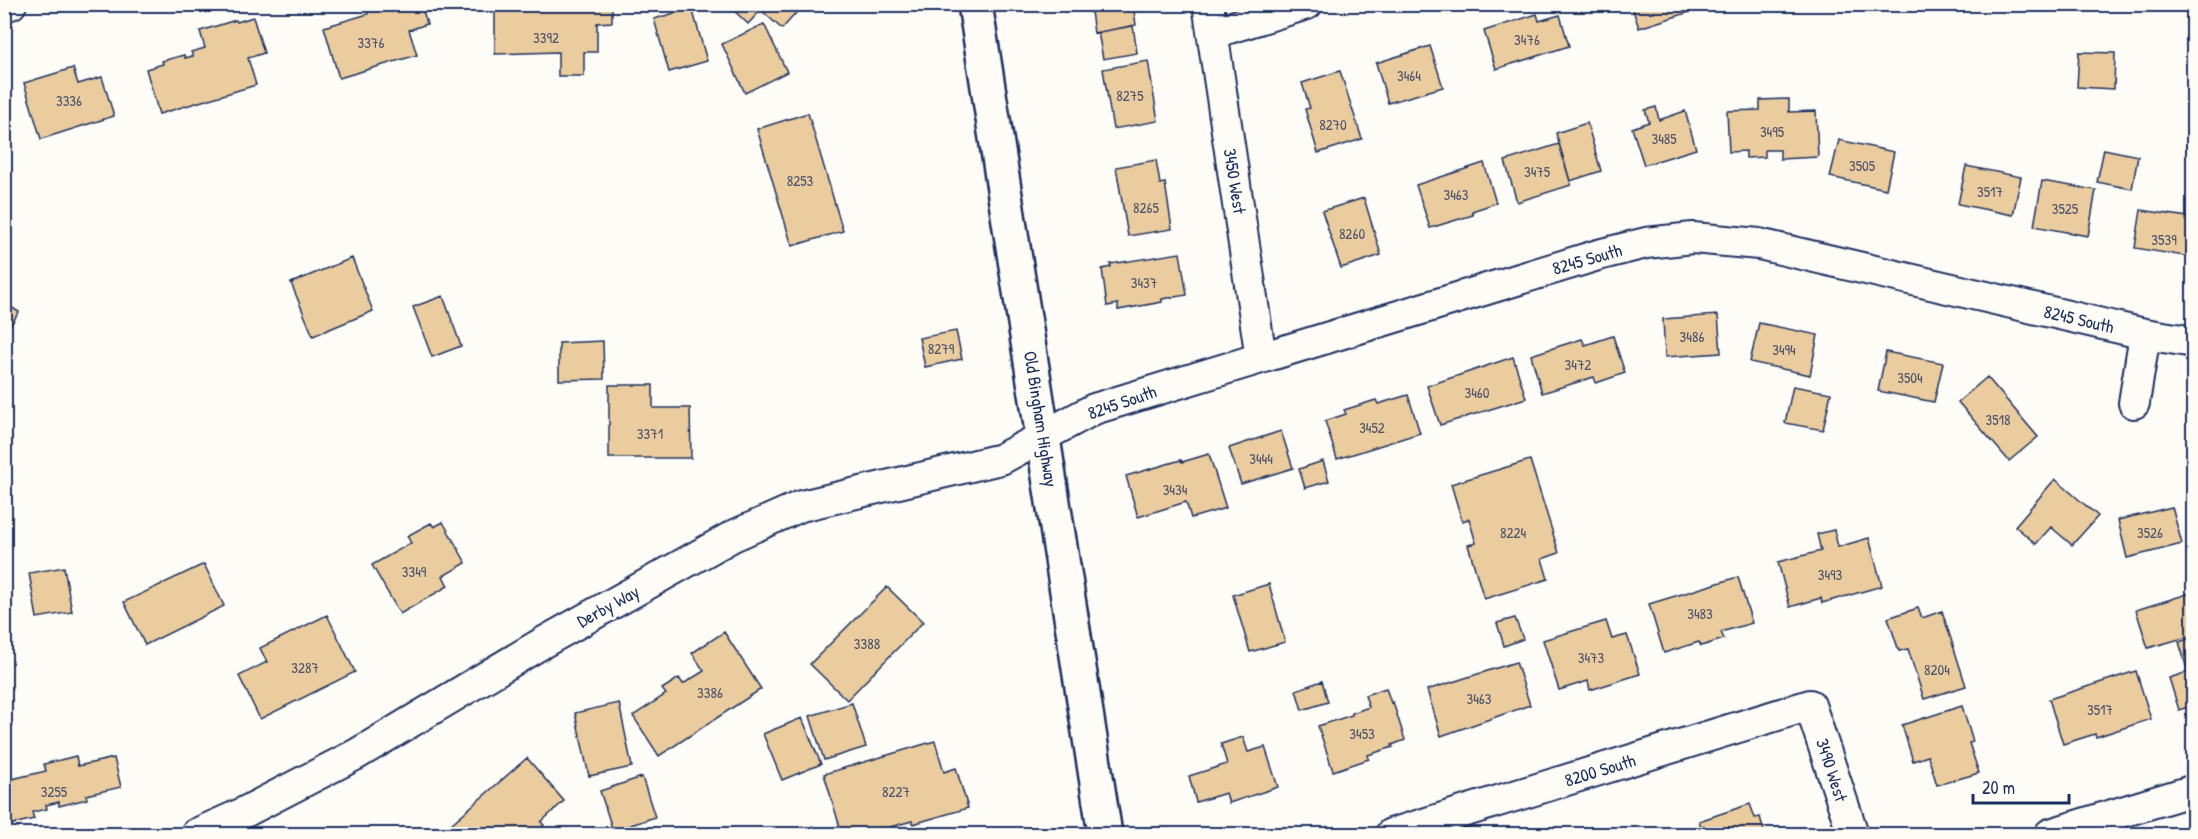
<svg xmlns="http://www.w3.org/2000/svg" width="2198" height="839" font-family="'Patrick Hand',sans-serif">
<style>
.building{fill:#eacc9e;stroke:#1b2f5e;stroke-width:1.5}
.lines{fill:none;stroke-linecap:round;stroke-linejoin:round}
.street-casing{stroke:#1b2f5e;stroke-width:34}
.secondary-casing{stroke:#1b2f5e;stroke-width:38}
.street{stroke:#fdfcf7;stroke-width:30}
.secondary{stroke:#fdfcf7;stroke-width:33}
.labels{text-anchor:middle;dominant-baseline:central;stroke-width:6;stroke-linejoin:round;paint-order:stroke}
.number-label{font-size:15px;fill:#4f566e}
.street-label{font-size:18px;fill:#1b2f5e;stroke:#fdfcf7}
</style>
<rect width="100%" height="100%" fill="#fdfcf7"/>
<filter id="ink" filterUnits="userSpaceOnUse"><feTurbulence type="fractalNoise" baseFrequency=".0167" numOctaves="2"/><feDisplacementMap in="SourceGraphic" scale="12" xChannelSelector="R" yChannelSelector="G"/><feConvolveMatrix kernelMatrix="1 2 1 2 8 2 1 2 1" color-interpolation-filters="sRGB"/></filter>
<g filter="url(#ink)">
<!-- building -->
<path class="building" d="M365,4H421L427,24L409,30L417,55L339,78L324,27L368,14Z
M612,4V22L597,23V52H584V76H558V52L495,54V6Z
M727,4H804L782,29L761,10L748,24Z
M1090,4H1133L1136,25L1094,33Z
M1631,4H1688L1690,12L1639,28Z
M1917,4H1974V9L1917,7Z
M2104,4H2159V9H2104Z
M692,8L707,61L669,72L654,19Z
M1537,14L1539,21L1560,15L1569,46L1496,69L1484,31Z
M253,17L264,53L248,58L256,85L159,114L146,69L163,64L162,61L184,55L185,58L193,56L191,52L205,48L200,31L236,20L237,22Z
M764,24L787,72L745,93L722,44Z
M1133,26L1137,53L1103,59L1098,32Z
M1430,46L1443,87L1388,103L1376,63Z
M2079,52L2115,53L2114,89L2077,87Z
M1148,61L1158,121L1113,129L1103,69Z
M73,68L78,84L102,77L114,116L41,139L24,83Z
M1340,71L1362,139L1318,153L1305,109L1310,108L1302,83Z
M1789,99V112L1816,111L1818,157L1780,159V150H1765V157L1746,158V151L1729,152L1727,111L1760,110V100Z
M1656,107L1659,120L1685,111L1696,149L1644,165L1632,128L1649,122L1645,110Z
M808,113L843,231L792,246L757,129Z
M1587,123L1601,171L1570,181L1556,133Z
M1839,140L1894,152L1886,189L1830,177Z
M1559,144L1571,185L1517,202L1505,161Z
M2104,149L2138,156L2132,189L2097,182Z
M1156,160L1160,184L1165,183L1172,229L1128,236L1116,167Z
M1484,163L1496,203L1472,211L1473,215L1430,228L1416,185Z
M1966,166L2021,177L2013,215L1958,204Z
M2042,181L2096,190L2088,236L2034,226Z
M1364,198L1381,255L1341,268L1322,211Z
M2141,210L2194,218L2190,257L2135,248Z
M1180,253L1187,295L1162,299V302L1118,310V304L1107,306L1102,269L1111,267L1110,264Z
M352,258L373,311L313,336L291,283Z
M443,296L461,346L432,357L413,307Z
M4,303L19,312L8,329L4,327Z
M1718,315L1721,353L1665,357L1663,319Z
M1759,323L1818,335L1810,375L1750,362Z
M956,331L962,359L925,367L919,338Z
M1613,336L1625,373L1596,383L1594,377L1542,393L1531,355L1582,339L1585,345Z
M603,341L604,379L559,380V343Z
M1886,352L1943,363L1934,402L1878,391Z
M1513,357L1526,398L1440,425L1427,386Z
M1987,377L2038,437L2009,461L1958,402Z
M609,385H653V408H690L691,458H609Z
M1793,386L1831,393L1823,430L1785,423Z
M1408,395L1420,433L1337,459L1325,421L1346,414L1344,410L1376,400L1378,404Z
M1281,431L1293,468L1241,484L1229,448Z
M1209,454L1226,508L1191,518L1186,502L1138,517L1126,476L1181,460L1182,462Z
M1530,460L1559,553L1542,559L1548,579L1484,599L1468,545L1476,543L1469,519L1462,521L1451,484Z
M1323,461L1329,481L1305,488L1299,469Z
M2055,479L2098,516L2072,545L2051,527L2036,544L2015,526Z
M2172,507L2182,544L2127,558L2118,520Z
M443,522L466,563L443,576L448,586L400,614L372,565L411,543L407,536L431,523L434,527Z
M1834,530L1838,547L1869,538L1882,586L1822,603L1821,598L1790,607L1778,562L1821,551L1817,534Z
M204,564L224,606L145,645L124,602Z
M64,567L72,612L37,618L29,573Z
M4,572L12,607L4,609Z
M1738,577L1752,623L1721,632L1724,639L1701,646L1699,642L1664,653L1649,604Z
M1269,584L1285,642L1250,652L1233,595Z
M887,587L923,622L847,700L810,664Z
M2194,592V635L2148,648L2136,610Z
M1918,608L1922,618L1942,611L1966,686L1924,699L1908,649L1899,651L1888,618Z
M327,615L355,672L260,719L239,676L267,662L260,648Z
M1515,618L1523,639L1504,646L1497,623Z
M1606,621L1612,639L1627,635L1640,674L1590,690L1588,681L1559,690L1543,640Z
M724,632L761,689L659,756L633,716L666,694L662,689L679,678L683,684L704,671L692,653Z
M2194,637V705L2179,710L2169,678L2188,672L2179,642Z
M1516,662L1530,705L1441,736L1427,690Z
M2136,671L2151,719L2096,737L2095,734L2063,744L2049,699Z
M1322,681L1328,702L1302,710L1296,690Z
M1386,688L1391,703L1393,702L1405,740L1392,745L1393,747L1368,755L1369,759L1333,771L1318,726L1352,715V713L1369,707L1365,695Z
M619,703L632,767L589,776L575,713Z
M852,703L866,747L824,760L810,716Z
M1962,706L1973,742L1969,743L1979,773L1937,785L1928,756L1913,761L1902,725Z
M802,718L821,764L782,780L763,734Z
M1243,737L1248,752L1265,747L1278,787L1229,803L1226,793L1196,802L1189,776L1227,764L1221,744Z
M935,741L944,772L956,768L968,808L913,824L912,821L865,834H842L824,774Z
M4,749L12,779L46,771L44,764L76,756L78,766L114,758L121,787L86,795L87,799L59,806V802L46,805L47,809L32,812L34,819L9,825L7,818L4,819Z
M527,758L564,801L541,822L544,825L533,834H460L451,824Z
M642,777L655,817L613,831L600,791Z
M1750,804L1755,818L1760,817L1765,834H1704L1699,821Z"/>
<g class="lines">
<!-- street casing -->
<g class="street-casing">
<path id="street" d="M1208,4L1261,358
M4,6L11,4
M1213,33L1307,4
M2134,403L2145,334
M196,834L239,815L357,754L544,642L733,536L801,506L1001,459L1094,409L1598,255L1646,243L1693,238L1759,244L2145,334L2194,342
M1391,834L1810,705L1853,834
M2050,834L2194,790"/>
</g>
<!-- secondary casing -->
<g class="secondary-casing">
<path id="secondary" d="M975,4L1105,834"/>
</g>
<!-- street -->
<use href="#street" class="street"/>
<!-- secondary -->
<use href="#secondary" class="secondary"/>
</g>
</g>
<g class="labels">
<!-- number labels -->
<g class="number-label">
<text x="546" y="37">3392</text>
<text x="1527" y="39">3476</text>
<text x="371" y="42">3376</text>
<text x="1409" y="75">3464</text>
<text x="1130" y="95">8275</text>
<text x="69" y="100">3336</text>
<text x="1333" y="124">8270</text>
<text x="1772" y="131">3495</text>
<text x="1664" y="138">3485</text>
<text x="1862" y="165">3505</text>
<text x="1537" y="171">3475</text>
<text x="800" y="180">8253</text>
<text x="1990" y="191">3517</text>
<text x="1456" y="194">3463</text>
<text x="1146" y="207">8265</text>
<text x="2065" y="208">3525</text>
<text x="1352" y="233">8260</text>
<text x="2164" y="239">3539</text>
<text x="1144" y="282">3437</text>
<text x="1692" y="336">3486</text>
<text x="941" y="348">8279</text>
<text x="1784" y="349">3494</text>
<text x="1578" y="364">3472</text>
<text x="1910" y="377">3504</text>
<text x="1477" y="392">3460</text>
<text x="1998" y="419">3518</text>
<text x="1372" y="427">3452</text>
<text x="650" y="433">3371</text>
<text x="1261" y="458">3444</text>
<text x="1175" y="489">3434</text>
<text x="1513" y="532">8224</text>
<text x="2150" y="532">3526</text>
<text x="414" y="571">3349</text>
<text x="1830" y="574">3493</text>
<text x="1700" y="613">3483</text>
<text x="867" y="643">3388</text>
<text x="1591" y="657">3473</text>
<text x="305" y="667">3287</text>
<text x="1937" y="669">8204</text>
<text x="710" y="692">3386</text>
<text x="1479" y="698">3463</text>
<text x="2100" y="709">3517</text>
<text x="1362" y="733">3453</text>
<text x="54" y="791">3255</text>
<text x="896" y="791">8227</text>
</g>
<!-- street labels -->
<g class="street-label">
<text transform="translate(1235 181) rotate(81)">3450 West</text>
<text transform="translate(1587 259) rotate(-16)">8245 South</text>
<text transform="translate(2079 319) rotate(13)">8245 South</text>
<text transform="translate(1122 402) rotate(-19)">8245 South</text>
<text transform="translate(1041 419) rotate(81)">Old Bingham Highway</text>
<text transform="translate(608 606) rotate(-29)">Derby Way</text>
<text transform="translate(1600 770) rotate(-17)">8200 South</text>
<text transform="translate(1832 770) rotate(72)">3490 West</text>
</g>
</g>
<!-- margin -->
<rect width="2198" height="839" fill="none" stroke="#fdfcf7" stroke-width="24"/>
<rect x="12" y="12" width="2174" height="815" fill="none" stroke="#1b2f5e" stroke-width="2" filter="url(#ink)"/>
<!-- scale -->
<path d="M1973 794v9h96v-9" fill="none" stroke="#1b2f5e" stroke-width="3"/>
<text x="1982" y="794" font-size="18" fill="#1b2f5e" stroke="#fdfcf7" stroke-width="4.5" paint-order="stroke">20 m</text>
</svg>
